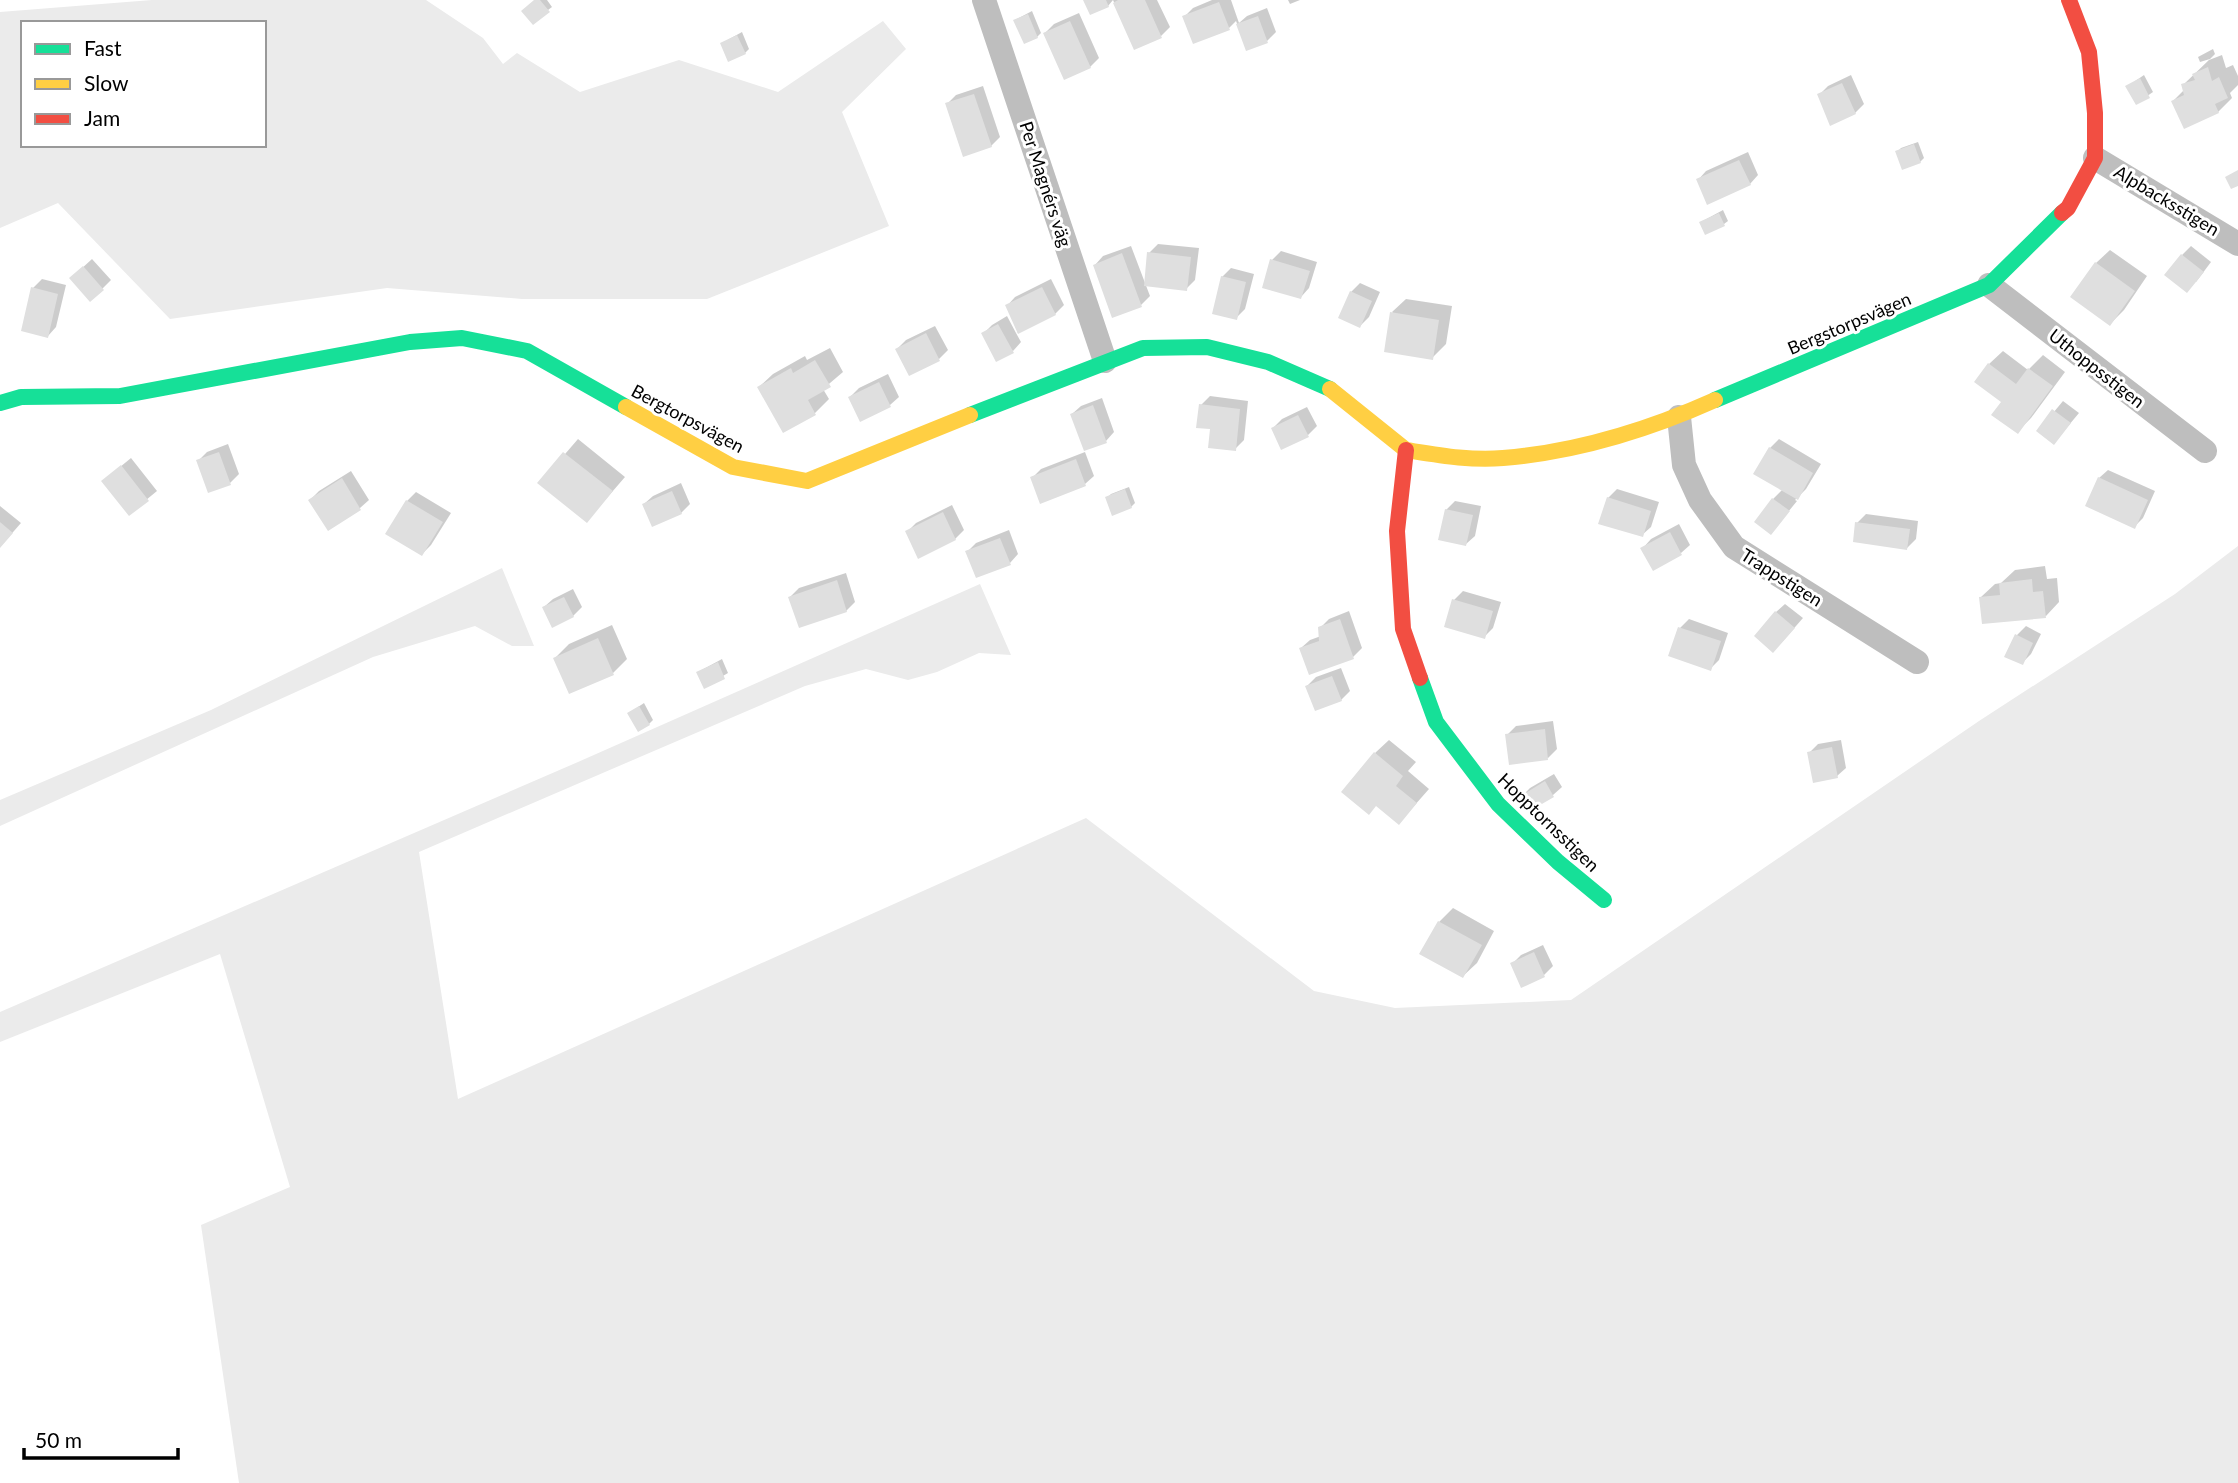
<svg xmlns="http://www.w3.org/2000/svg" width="2238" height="1483" font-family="Lato,sans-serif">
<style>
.green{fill:#ebebeb;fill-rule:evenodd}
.shadow{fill:#0003}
.building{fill:#dfdfdf}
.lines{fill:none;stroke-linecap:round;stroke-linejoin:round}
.street{stroke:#bebebe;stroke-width:24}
.fast{stroke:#16e098;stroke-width:16}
.slow{stroke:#ffcf43;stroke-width:16}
.jam{stroke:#f24e42;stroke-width:16}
.labels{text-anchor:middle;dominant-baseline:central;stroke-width:6;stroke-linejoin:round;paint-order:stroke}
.street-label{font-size:18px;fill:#000;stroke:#fff}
</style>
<rect width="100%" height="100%" fill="#fff"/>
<!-- green -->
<path class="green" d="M152,0H426L483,38L503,64L517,53L580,92L679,60L778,92L883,21L906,49L842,112L889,226L707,299H522L387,288L170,319L58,203L0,228V12ZM23,23H264V145H23Z
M2238,546V1483H239L201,1225L290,1187L220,954L0,1042V1012L578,762L980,584L1011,655L979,653L937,672L908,680L866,669L805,686L419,852L458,1099L1086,818L1314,991L1395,1008L1571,1000L1979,721L2175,594Z
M502,568L534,646H512L475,626L373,657L0,826V800L211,710Z"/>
<!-- shadow -->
<path class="shadow" d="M536,0H547L552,7L548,10Z
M1085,0H1157L1170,27L1161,36L1135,48L1113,0L1108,6Z
M1212,0H1231L1239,23L1247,16L1267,8L1276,32L1267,41L1247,49L1236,21L1229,28L1184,17L1193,8Z
M1288,0H1300L1290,4Z
M1032,11L1041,33L1037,37L1015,20Z
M1079,13L1099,58L1090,67L1045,33L1054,24Z
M742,32L749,49L745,53L722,43Z
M2213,49L2215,54L2209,60L2222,55L2226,68L2233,65L2238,76V85L2230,93L2232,98L2218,112L2173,101L2185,89L2183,85L2210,59L2200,62L2198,57Z
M1851,75L1864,104L1855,113L1819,95L1828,86Z
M2144,75L2153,92L2137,103L2128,86Z
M983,86L1000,137L991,146L947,104L956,95Z
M1918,142L1924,158L1920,162L1897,152L1901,148Z
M1748,152L1758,175L1750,184L1698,180L1706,171Z
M1723,210L1728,221L1724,224L1701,222Z
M1158,244L1199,248L1195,280L1186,289L1149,253Z
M1131,246L1150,296L1141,305L1095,265L1103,256Z
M2191,246L2211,262L2196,282L2182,255Z
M2110,250L2147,276L2124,310L2110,324L2096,263Z
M1281,251L1317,262L1309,288L1301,297L1272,260Z
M92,259L111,280L102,289L80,270Z
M1231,268L1254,274L1245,309L1236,318L1222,277Z
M42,279L66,285L56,327L48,336L33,288Z
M1051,279L1064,305L1055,314L1016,333L1021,342L1013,351L983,334L992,325L1007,316L1016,333L1019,332L1007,306L1015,297Z
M1360,283L1380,292L1369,317L1360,326L1351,292Z
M1406,299L1452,306L1446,344L1432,358L1392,312Z
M935,326L948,350L939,359L897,349L906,340Z
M830,348L843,372L823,389L829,399L815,413L784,431L759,387L773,374L805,356L807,360Z
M2003,351L2028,370L2043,355L2065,372L2031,418L2017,432L1989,364Z
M888,374L899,397L890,405L861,420L850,397L859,388Z
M1210,396L1248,401L1244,440L1235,449L1212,428L1201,405Z
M1102,398L1114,432L1106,441L1072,414L1081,406Z
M2063,401L2079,413L2054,443L2038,431Z
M1307,407L1317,426L1308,435L1273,428L1282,419Z
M578,439L625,477L587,521L540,483Z
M1779,439L1821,464L1806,489L1795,500L1797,501L1771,533L1773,499L1783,489L1770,448Z
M228,444L239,474L230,483L198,461L207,452Z
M1085,452L1094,476L1085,484L1032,478L1041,469Z
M131,458L157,491L129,514L103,481Z
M2108,470L2155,491L2143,518L2134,527L2099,478Z
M351,471L369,500L360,508L328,528L310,500L319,491Z
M681,483L690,504L681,513L644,504L653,496Z
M1129,487L1135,503L1131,507L1107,498L1111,494Z
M1617,489L1659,502L1651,527L1642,535L1608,498Z
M416,492L451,513L431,545L422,554L407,501Z
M1455,501L1481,506L1475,536L1466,544L1446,510Z
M952,505L964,530L955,539L907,532L916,523Z
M0,506L21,523L0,547Z
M1866,514L1918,521L1916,539L1907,548L1857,523Z
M1679,524L1690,545L1681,553L1643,548L1651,539Z
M1009,530L1018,554L1010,563L967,552L976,543Z
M2045,566L2047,579L2057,578L2059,602L2046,616L1981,597L1995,584L2001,583L2015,570Z
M846,573L855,602L846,611L790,597L799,588Z
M573,589L582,607L573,616L544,607L553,599Z
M1463,591L1501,602L1493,628L1484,637L1454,600Z
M1785,604L1803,618L1782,642L1776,612Z
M1349,611L1362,648L1353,657L1301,648L1310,640L1321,636L1320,628L1329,619Z
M1689,619L1728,633L1719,660L1710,669L1680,628Z
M612,625L627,659L613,673L570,692L555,658L569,644Z
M2026,626L2041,634L2031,654L2022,663L2007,656L2017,635Z
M722,659L728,673L704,687L698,672Z
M1341,668L1350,691L1341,700L1307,686L1316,677Z
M644,703L653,720L649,724L629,713Z
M1553,721L1557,749L1548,758L1507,735L1516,726Z
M1389,740L1416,762L1408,771L1429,789L1399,823L1375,753Z
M1841,740L1846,768L1837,776L1809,753L1818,744Z
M1554,774L1562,787L1553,795L1529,810L1521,797L1530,788Z
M1453,908L1494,931L1477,963L1463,976L1439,922Z
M1543,945L1553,966L1544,975L1512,964L1521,955Z"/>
<!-- building -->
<path class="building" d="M534,0H540L550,12L533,25L521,11Z
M1083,0H1106L1109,7L1090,15Z
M1118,0H1145L1162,38L1134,50L1113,3Z
M1219,2L1230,30L1193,44L1182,16Z
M1028,14L1038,38L1024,44L1013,20Z
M1258,16L1268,43L1246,51L1236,24Z
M1070,21L1091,68L1064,80L1043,33Z
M737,35L746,54L728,62L720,43Z
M2208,67L2212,81L2219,77L2228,98L2215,104L2219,113L2184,129L2171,101L2184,95L2181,84L2195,80L2192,74Z
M2140,78L2150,98L2136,105L2125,86Z
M1842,83L1856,114L1830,126L1817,94Z
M974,94L992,147L963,157L945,103Z
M1914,144L1921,163L1902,170L1895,151Z
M1739,160L1751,185L1707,205L1696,179Z
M2238,170V186L2231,189L2225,177Z
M1719,213L1725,226L1705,235L1699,222Z
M1147,252L1191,257L1187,291L1144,286Z
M1122,253L1142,307L1112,318L1093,265Z
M2181,254L2204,272L2187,293L2164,275Z
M1270,259L1310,271L1301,299L1262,288Z
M2095,262L2135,291L2110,326L2070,297Z
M83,266L104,290L90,302L69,278Z
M1221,276L1246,282L1237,320L1212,314Z
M31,287L58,294L48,338L21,331Z
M1042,287L1056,315L1018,334L1005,305Z
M1350,291L1372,301L1360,328L1338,318Z
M1390,312L1439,320L1433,360L1384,352Z
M998,324L1014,353L996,362L981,333Z
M926,333L940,361L909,376L895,349Z
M815,360L831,387L808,400L816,415L783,433L757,387L791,368L793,373Z
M1988,363L2016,384L2028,368L2053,386L2018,434L1991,415L2001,402L1974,382Z
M879,382L891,407L860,422L848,397Z
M1199,404L1240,409L1236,451L1208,448L1210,429L1196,428Z
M1093,405L1107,443L1084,451L1070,414Z
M2052,409L2071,423L2054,445L2036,431Z
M1298,415L1309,437L1281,450L1271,428Z
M1769,447L1813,473L1798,500L1753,474Z
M219,452L231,485L208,493L196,460Z
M563,452L613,491L587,523L537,483Z
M1076,459L1086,486L1040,504L1030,477Z
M121,465L149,501L129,516L101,481Z
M2098,477L2148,500L2135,529L2085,506Z
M342,478L361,510L328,531L308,500Z
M1125,489L1132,508L1112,516L1105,497Z
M672,491L682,514L652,527L642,504Z
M1607,497L1651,511L1643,537L1598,524Z
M1772,498L1790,511L1771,535L1754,522Z
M406,500L443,522L422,556L385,534Z
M1445,509L1473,515L1466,546L1438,540Z
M943,512L956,540L918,559L905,531Z
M0,522L13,533L0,548Z
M1855,522L1910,529L1907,550L1853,542Z
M1670,532L1682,555L1653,571L1640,548Z
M1000,538L1011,565L976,578L965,551Z
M2032,579L2033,592L2043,591L2046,618L1982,624L1979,597L2000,595L1999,583Z
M837,580L847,612L799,628L788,597Z
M564,597L574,617L552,628L542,607Z
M1452,599L1493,611L1485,639L1444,627Z
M1775,611L1795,628L1773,653L1754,636Z
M1340,619L1354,659L1309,675L1299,648L1319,641L1318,627Z
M1678,627L1721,641L1711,671L1668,656Z
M2015,634L2033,643L2023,665L2004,657Z
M598,638L614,675L569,694L553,658Z
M718,662L725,679L704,689L696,672Z
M1332,676L1342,701L1315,711L1305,686Z
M639,706L650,725L638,732L627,713Z
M1545,729L1548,760L1509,765L1505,734Z
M1832,747L1838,778L1813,783L1807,752Z
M1374,752L1403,776L1396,786L1417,803L1399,825L1376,806L1369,815L1341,792Z
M1545,781L1554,797L1528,812L1519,797Z
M1438,921L1482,945L1463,978L1419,954Z
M1534,952L1545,977L1521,988L1510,963Z"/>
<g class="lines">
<!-- street -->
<path class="street" d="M984,0L1105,361
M2095,158L2238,244
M1989,285L2205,451
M1679,417L1684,465L1700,500L1734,547L1917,662"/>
<!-- fast -->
<path class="fast" d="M1715,400L1989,285L2062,213
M0,403L21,397L120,396L410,342L462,338L527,351L626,407
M970,415L1143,348L1207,347L1268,362L1330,389
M1420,678L1436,722L1498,804L1558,862L1604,900"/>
<!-- slow -->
<path class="slow" d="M1330,389L1406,450
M626,407L733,467L807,481L970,415
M1406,450C1438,455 1471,461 1503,458C1577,452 1648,430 1715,400"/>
<!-- jam -->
<path class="jam" d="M2062,213L2068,208L2095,158V113L2089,52L2069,0
M1406,450L1397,531L1403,629L1420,678"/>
</g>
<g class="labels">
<!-- street labels -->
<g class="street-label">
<text transform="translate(1046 184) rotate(72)">Per Magnérs väg</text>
<text transform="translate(2167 200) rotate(31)">Alpbacksstigen</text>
<text transform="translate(1849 323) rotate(-23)">Bergstorpsvägen</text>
<text transform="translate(2097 368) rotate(38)">Uthoppsstigen</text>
<text transform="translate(688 418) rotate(28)">Bergtorpsvägen</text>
<text transform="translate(1782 577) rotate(32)">Trappstigen</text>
<text transform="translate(1549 822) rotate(44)">Hopptornsstigen</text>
</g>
</g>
<!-- legend -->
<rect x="21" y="21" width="245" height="126" fill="#ffffff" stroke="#999999" stroke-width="2"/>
<rect x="35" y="44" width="35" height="10" fill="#16e098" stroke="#999999" stroke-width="2"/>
<text x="84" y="56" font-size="21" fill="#000000">Fast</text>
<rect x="35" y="79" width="35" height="10" fill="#ffcf43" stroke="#999999" stroke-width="2"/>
<text x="84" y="91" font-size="21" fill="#000000">Slow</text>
<rect x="35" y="114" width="35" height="10" fill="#f24e42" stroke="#999999" stroke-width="2"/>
<text x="84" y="126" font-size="21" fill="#000000">Jam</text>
<!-- scale -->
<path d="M24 1448v10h154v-10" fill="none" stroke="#000000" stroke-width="3.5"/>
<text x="35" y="1448" font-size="21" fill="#000000" stroke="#ffffff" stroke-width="5" paint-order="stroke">50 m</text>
</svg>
